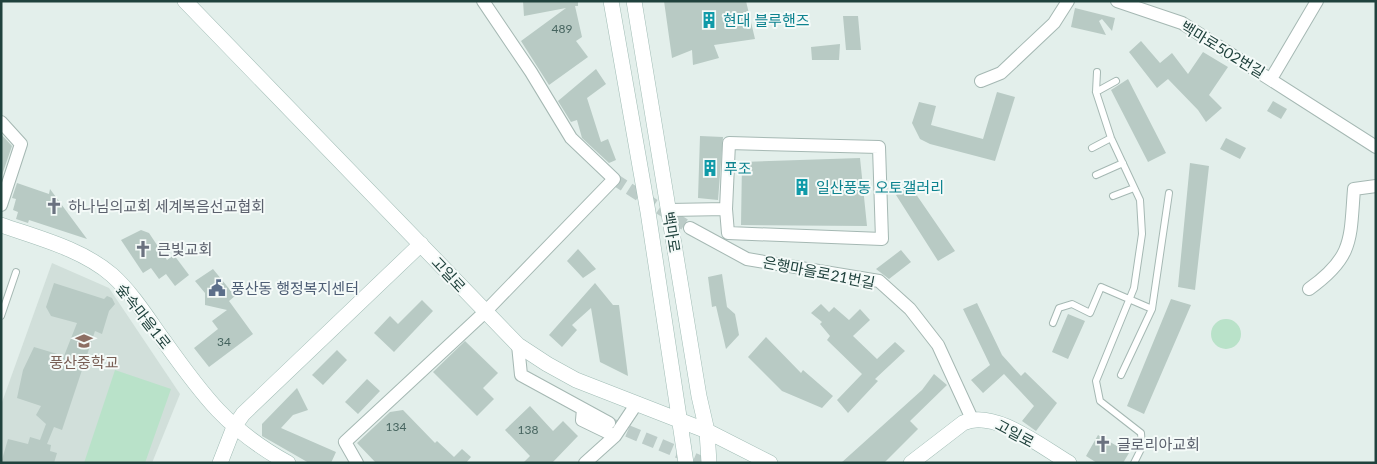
<svg xmlns="http://www.w3.org/2000/svg" width="1377" height="464" font-family="Lato,'Noto Sans KR',sans-serif">
<style>
.built{fill:#d1dfda}
.green{fill:#b9e2c9}
.building{fill:#b8cac4}
.lines{fill:none;stroke-linecap:round;stroke-linejoin:round}
.street-tunnel{stroke:#bcccc8;stroke-width:12;stroke-dasharray:12 6;stroke-linecap:butt}
.lane-casing{stroke:#a5b8b3;stroke-width:8}
.street-casing{stroke:#a5b8b3;stroke-width:14}
.secondary-casing{stroke:#a0bcb5;stroke-width:16}
.lane{stroke:#fff;stroke-width:6}
.street{stroke:#fff;stroke-width:12}
.secondary{stroke:#fff;stroke-width:15}
.labels{text-anchor:middle;dominant-baseline:central;stroke-width:4;stroke-linejoin:round;paint-order:stroke}
.number-label{font-size:12px;fill:#46645f}
.culture-label{font-size:15px;fill:#0d838f;stroke:#f4faf8;text-anchor:start}
.street-label{font-size:15px;fill:#20423d;stroke:#f4faf8}
.worship-label{font-size:15px;fill:#5b616d;stroke:#f4faf8;text-anchor:start}
.service-label{font-size:15px;fill:#4e5e75;stroke:#f4faf8;text-anchor:start}
.education-label{font-size:15px;fill:#785e54;stroke:#f4faf8}
</style>
<rect width="100%" height="100%" fill="#e3efeb"/>
<!-- built -->
<path class="built" d="M52,263L109,288L180,394L152,463H1V405Z"/>
<!-- green -->
<path class="green" d="M1211 334a15 15 0 1 1 30 0a15 15 0 1 1-30 0Z
M115,370L171,389L145,463H84Z"/>
<!-- building -->
<path class="building" d="M523,1H578V6H575L582,37L576,41L588,57L549,85L521,41L566,8L524,16Z
M664,1H746L755,39L714,45L719,58L693,65L692,50L672,58Z
M1075,8L1115,18L1112,31L1102,19L1099,21L1106,35L1071,27Z
M843,16H858L861,50H846Z
M1141,41L1160,63L1172,53L1188,74L1203,52L1228,67L1209,95L1222,108L1206,122L1198,110L1168,79L1157,88L1129,52Z
M840,44L839,60H812L811,47Z
M596,69L606,84L587,98L601,142L608,139L616,160L609,163L582,138L577,120L571,122L558,101Z
M1128,79L1166,153L1148,162L1111,90Z
M997,92L1015,97L995,161L930,144L920,139L912,123L919,102L936,106L931,125L983,139Z
M1273,101L1287,109L1281,119L1267,111Z
M1,134L12,146L1,178Z
M700,136L723,137L718,200L698,198Z
M1226,138L1246,148L1240,159L1220,149Z
M860,158L867,226L741,225L742,162Z
M1190,163L1209,166L1195,290L1178,287Z
M17,183L49,194L50,189L87,239L29,220L28,223L16,219L18,212L13,210L16,199L12,198Z
M909,184L955,251L938,261L896,195Z
M141,230L149,233L167,260L174,255L189,275L175,286L166,274L159,279L151,268L143,273L121,240Z
M578,249L596,269L583,278L567,261Z
M901,250L911,262L889,279L876,269Z
M213,269L235,296L229,301L253,334L209,367L194,348L218,329L212,321L227,310L205,305V293L195,281Z
M722,274L727,307L735,314L739,335L726,349L716,306L712,307L708,277Z
M54,283L104,299L107,296L112,298L115,304L109,311L102,334L95,331L62,430L54,427L47,444L51,445L50,451L57,453L54,463H1L8,439L28,444L30,437L40,440L46,424L36,415L41,406L17,398L23,370L34,347L64,356L77,323L51,316L46,307Z
M595,283L613,305H619L628,376L600,362L591,308L572,325L577,330L562,347L549,335Z
M1171,299L1191,305L1144,414L1127,406Z
M422,300L433,311L394,352L374,333L390,316L398,324Z
M977,303L1002,355L1021,376L1025,372L1057,403L1036,431L1022,421L1034,406L1004,374L983,393L971,380L990,365L963,309Z
M821,304L829,312L834,307L849,320L860,309L870,320L853,336L877,359L895,342L905,351L875,379L878,381L848,413L837,400L862,374L827,340L830,336L820,324L822,322L811,313Z
M1068,314L1085,321L1068,359L1052,352Z
M766,337L801,373L803,370L833,396L822,408L782,391L748,357Z
M465,341L498,373L483,388L494,399L477,416L433,372Z
M337,350L347,360L323,385L312,375Z
M934,374L947,385L910,421L918,429L884,463H841L922,390Z
M367,379L380,391L358,414L345,402Z
M297,388L308,410L293,415L281,428L336,452L331,463H309L262,436V424Z
M530,406L553,431L563,421L578,436L552,463H523L530,456L505,430Z
M403,410L435,443L437,441L454,457L462,449L471,457L466,463H376L357,443L390,412Z
M1098,435L1129,453L1123,463H1097L1086,456Z"/>
<g class="lines">
<!-- street-tunnel -->
<path class="street-tunnel" d="M614,179L690,228
M611,424L704,463"/>
<!-- lane casing -->
<g class="lane-casing">
<path id="lane" d="M1097,72L1096,92L1111,138L1140,200L1142,234L1134,288L1096,381L1100,401L1141,433L1142,447L1134,463
M1096,92L1116,81
M1092,148L1111,138
M1096,175L1123,163
M1113,196L1134,188
M1,316L16,272
M1053,323L1059,308L1072,304L1090,313L1101,287L1152,309
M1121,375L1152,309L1169,193"/>
</g>
<!-- street casing -->
<g class="street-casing">
<path id="street" d="M1117,1L1182,23L1376,147
M1271,79L1317,1
M981,81L1001,73L1054,23L1068,1
M1,122L21,144L1,205
M729,143L879,147L882,239L728,233L726,209Z
M669,210L726,209
M690,228L747,259L879,281L910,309L938,345L972,419
M1309,289C1354,257 1350,239 1354,189L1376,186
M518,345L521,375L609,423
M583,409L582,420L615,436
M357,463L345,442L485,312L614,179L571,138L531,72L483,1
M585,463L615,436L637,403"/>
</g>
<!-- secondary casing -->
<g class="secondary-casing">
<path id="secondary" d="M185,1L518,345L547,364L576,380L707,431L770,463
M611,1L648,212L686,463
M634,1L699,396L707,431L709,463
M1,225C38,238 82,249 112,275C133,294 148,319 164,341C203,396 228,430 288,463
M220,463L234,427L243,414L421,244
M911,463L963,423C993,408 1042,447 1069,463"/>
</g>
<!-- lane -->
<use href="#lane" class="lane"/>
<!-- street -->
<use href="#street" class="street"/>
<!-- secondary -->
<use href="#secondary" class="secondary"/>
</g>
<!-- icons -->
<defs>
<g id="building-bare" transform="scale(1.35)"><path d="M-4-6H4V6H1V3H-1V6H-4ZM-2.5-4.3h1.7v1.8h-1.7ZM.8-4.3h1.7v1.8H.8ZM-2.5-1h1.7V.8h-1.7ZM.8-1h1.7V.8H.8Z" fill="#0f9aa8" stroke="#f4faf8" stroke-width="2.5" paint-order="stroke"/></g>
<g id="church-bare" transform="scale(1.35)"><path d="M-1.2-6h2.4v3.5h3.3v2.4h-3.3V6h-2.4V-.1h-3.3v-2.4h3.3Z" fill="#6b7280" stroke="#f4faf8" stroke-width="2.5" paint-order="stroke"/></g>
<g id="civic-bare" transform="scale(1.35)"><path d="M-.6-6.5H3V-4.5H.6V-3L4-1V1h2V6H-6V1h2V-1L-.6-3ZM-1.2 2.5V6h2.4V2.5Z" fill="#5c6f8a" stroke="#f4faf8" stroke-width="2.5" paint-order="stroke"/></g>
<g id="school-bare" transform="scale(1.35)"><path d="M0-5L7-2L0 1L-7-2ZM-4 1L0 2.5L4 1V4Q0 6-4 4Z" fill="#8d6e63" stroke="#f4faf8" stroke-width="2.5" paint-order="stroke"/></g>
</defs>
<g fill-rule="evenodd">
<use href="#building-bare" x="709" y="20"/>
<use href="#building-bare" x="710" y="168"/>
<use href="#building-bare" x="802" y="187"/>
<use href="#church-bare" x="54" y="206"/>
<use href="#church-bare" x="143" y="249"/>
<use href="#civic-bare" x="217" y="288"/>
<use href="#school-bare" x="84" y="341"/>
<use href="#church-bare" x="1103" y="444"/>
</g>
<g class="labels">
<!-- number labels -->
<g class="number-label">
<text x="562" y="28">489</text>
<text x="224" y="341">34</text>
<text x="396" y="426">134</text>
<text x="528" y="429">138</text>
</g>
<!-- culture labels -->
<g class="culture-label">
<text x="723" y="20">현대 블루핸즈</text>
<text x="724" y="168">푸조</text>
<text x="816" y="187">일산풍동 오토갤러리</text>
</g>
<!-- street labels -->
<g class="street-label">
<text transform="translate(1223 49) rotate(31)">백마로502번길</text>
<text transform="translate(672 232) rotate(81)">백마로</text>
<text transform="translate(819 272) rotate(11)">은행마을로21번길</text>
<text transform="translate(449 274) rotate(47)">고일로</text>
<text transform="translate(144 316) rotate(52)">숲속마을1로</text>
<text transform="translate(1015 433) rotate(28)">고일로</text>
</g>
<!-- worship labels -->
<g class="worship-label">
<text x="68" y="206">하나님의교회 세계복음선교협회</text>
<text x="157" y="249">큰빛교회</text>
<text x="1117" y="444">글로리아교회</text>
</g>
<!-- service labels -->
<g class="service-label">
<text x="231" y="288">풍산동 행정복지센터</text>
</g>
<!-- education labels -->
<g class="education-label">
<text x="84" y="362">풍산중학교</text>
</g>
</g>
<!-- border -->
<rect width="1377" height="464" fill="none" stroke="#20423d" stroke-width="5"/>
</svg>
